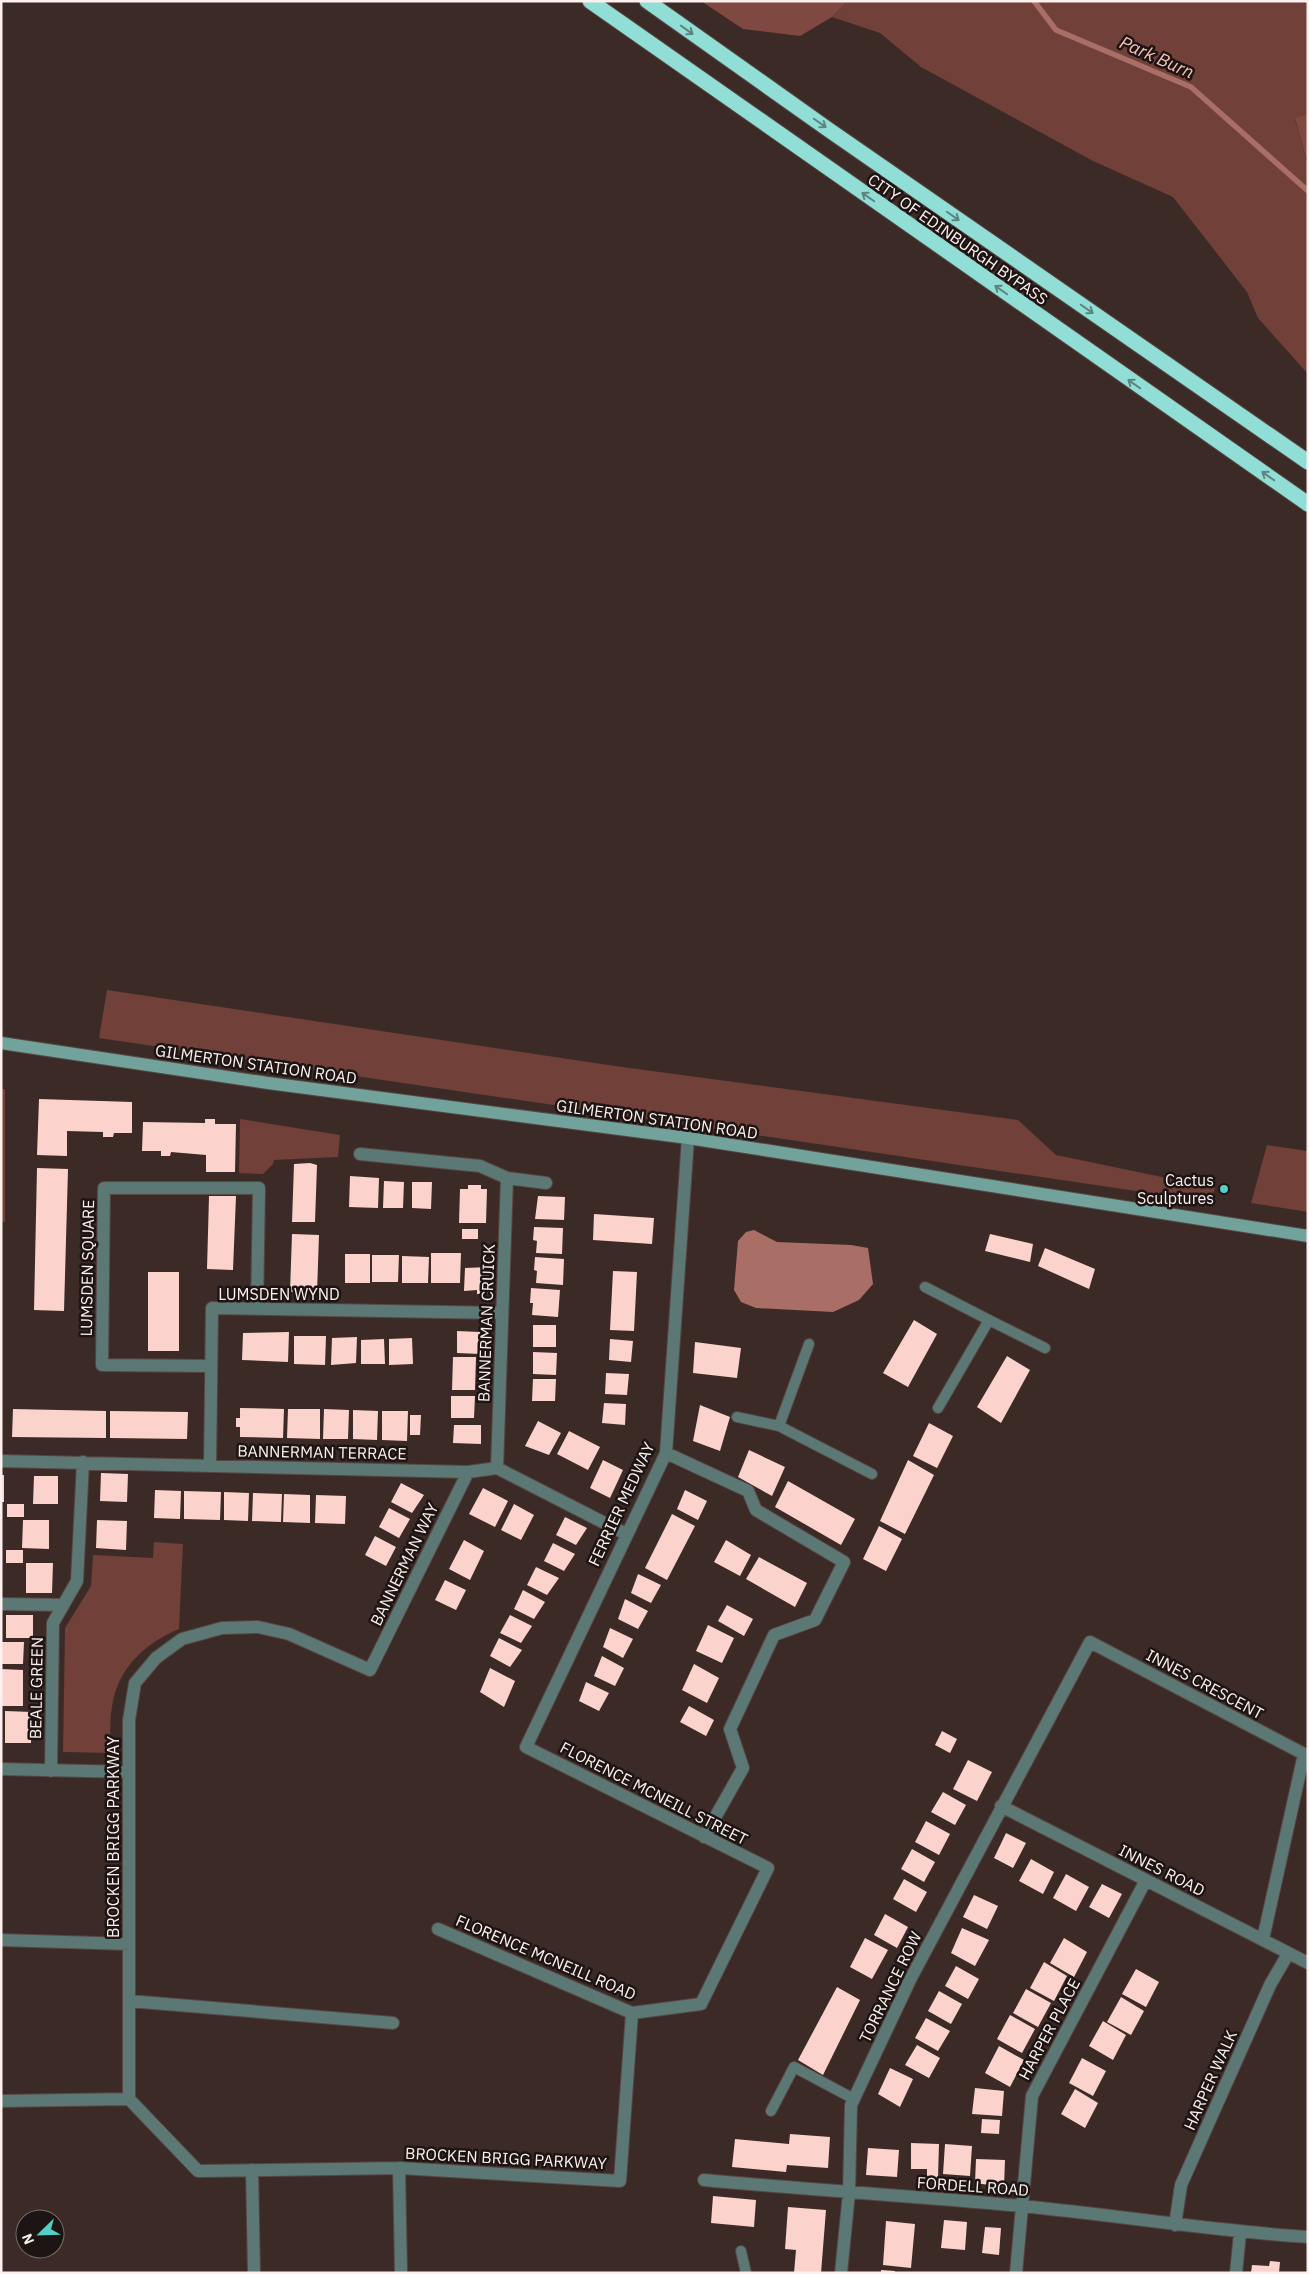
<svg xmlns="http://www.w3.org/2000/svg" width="1309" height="2274" font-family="'IBM Plex Sans',sans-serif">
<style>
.green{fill:#704039}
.forest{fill:#7f4840}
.water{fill:#a96e65}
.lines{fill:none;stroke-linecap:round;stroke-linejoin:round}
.stream{stroke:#a96e65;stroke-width:5.5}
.building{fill:#fbd3cc}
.lane-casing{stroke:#574643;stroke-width:12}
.street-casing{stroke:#574643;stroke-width:14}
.secondary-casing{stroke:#574643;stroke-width:14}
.highway-casing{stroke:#574643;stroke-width:17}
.lane{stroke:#5b7875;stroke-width:10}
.street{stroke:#5b7875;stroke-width:12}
.secondary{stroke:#71a29c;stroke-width:12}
.highway{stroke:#91ded6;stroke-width:15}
.oneway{stroke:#5d847e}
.poi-dot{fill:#56cec4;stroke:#1d1513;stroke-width:2}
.labels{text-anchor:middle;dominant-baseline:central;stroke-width:5;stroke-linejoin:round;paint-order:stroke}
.street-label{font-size:16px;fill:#fdf0ee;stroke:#1d1513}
.poi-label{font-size:16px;fill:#fdf0ee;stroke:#1d1513;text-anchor:end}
.water-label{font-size:18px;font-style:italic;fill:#f8c1b8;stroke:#1d1513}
</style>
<rect width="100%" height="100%" fill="#3c2a27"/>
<!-- green -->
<path class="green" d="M848,1H1308V114L1295,119L1308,165V374L1258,318L1247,292L1173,197L1093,161L921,67L880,33L832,17Z
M107,990L622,1067L1018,1120L1056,1155L1215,1188L1210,1202L99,1038Z
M1,1089H5V1222H1Z
M240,1119L340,1135L338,1157L274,1160L273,1164L263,1174L239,1173Z
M1267,1145L1308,1151V1212L1251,1203Z
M154,1542L183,1544L179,1629C145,1643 117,1669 112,1707C109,1722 111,1738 110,1753L63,1752L65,1628L91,1586L93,1555L153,1558Z"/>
<!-- forest -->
<path class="forest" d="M701,1H848L832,17L800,36L743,29Z
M1308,114V165L1295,118Z"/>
<!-- water -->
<path class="water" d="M754,1230L777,1242L851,1245L868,1248L873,1284L859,1300L833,1312L756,1308L741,1302L734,1290L738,1241L746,1232Z"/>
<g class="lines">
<!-- stream -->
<path class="stream" d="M1034,1L1056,30L1191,87L1308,191"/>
</g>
<!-- building -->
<path class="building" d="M39,1099L132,1102V1133H114L113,1137H103V1132L67,1131V1156L37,1155Z
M205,1119H215V1124H236L235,1172H206V1155L171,1152L170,1156H161V1151H142L143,1122L205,1123Z
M310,1163L317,1165L315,1222H292L294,1164Z
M37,1168L68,1169L64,1311L34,1310Z
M350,1176L379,1178L378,1208L349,1207Z
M384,1181L404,1182L403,1208H383Z
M412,1182H432L431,1209L412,1208Z
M468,1185H481V1189H487L486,1223H459L460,1189H468Z
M209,1196H236L233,1270L207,1269Z
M538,1196L565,1197L564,1220L535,1219Z
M594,1214L654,1218L652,1244L593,1240Z
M534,1227L563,1228L562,1254L536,1253L537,1241L533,1240Z
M462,1229H478V1239H462Z
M292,1234L319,1235L317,1293L290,1292Z
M990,1234L1033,1244L1030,1262L985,1251Z
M1045,1248L1095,1269L1089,1289L1038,1266Z
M431,1253H461L460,1283H431Z
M345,1254H370V1283H345Z
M372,1255H399L398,1282H372Z
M402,1256L429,1257L428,1283H402Z
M535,1257L564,1259L563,1285L536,1283L537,1271L534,1270Z
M489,1267V1294H477V1290L464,1291L465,1268Z
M613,1271L637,1272L634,1331L610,1330Z
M148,1272H179V1351H148Z
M531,1288L560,1290L558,1317L532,1315L533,1303H530Z
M914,1320L937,1334L908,1387L883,1373Z
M533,1325H556V1347H533Z
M457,1331L480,1332V1354L457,1353Z
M289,1332L288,1362L242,1360L243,1333Z
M294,1336H326L325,1365L294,1364Z
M357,1337L356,1363L331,1365L332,1338Z
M412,1338L413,1364L389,1365V1339Z
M384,1339L385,1364H361V1340Z
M610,1339L633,1341L631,1362L609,1360Z
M695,1342L741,1348L737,1378L693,1373Z
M533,1352L557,1353L556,1375L533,1374Z
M1007,1356L1030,1370L1001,1423L977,1407Z
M453,1357H476L475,1390H452Z
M606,1373L629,1374L627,1395L605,1394Z
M533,1379H556L555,1401H532Z
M451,1396H475L474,1418H451Z
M604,1403L626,1404L625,1425L602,1423Z
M700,1405L730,1417L720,1451L693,1441Z
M240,1408L284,1409L283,1438L240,1437V1427H236V1418H240Z
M13,1409L106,1411V1438L12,1437Z
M288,1409H320V1439L287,1438Z
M324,1409L349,1410L348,1439H323Z
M353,1410L378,1411L377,1440L353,1439Z
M110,1411L188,1412L187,1439L110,1438Z
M382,1411H408L407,1441L382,1440Z
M410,1415H421L420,1435H410Z
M538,1421L561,1433L549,1455L525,1446Z
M929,1423L953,1436L937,1468L913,1456Z
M454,1425H481V1444L453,1443Z
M569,1431L600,1447L588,1470L557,1454Z
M749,1450L785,1467L772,1496L738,1477Z
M603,1460L623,1470L610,1498L590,1488Z
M908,1460L934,1475L905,1534L880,1521Z
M101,1473L128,1474L127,1502L100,1501Z
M1,1475H4V1502H1Z
M34,1476H58V1504H33Z
M788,1481L855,1519L841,1545L775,1507Z
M401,1483L424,1495L412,1513L391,1502Z
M483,1488L508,1501L495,1527L469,1514Z
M155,1490L181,1491L180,1519L154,1518Z
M685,1490L707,1501L698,1520L677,1509Z
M184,1491L221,1492L220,1520L184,1519Z
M224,1492L249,1493L248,1521L224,1520Z
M253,1493L282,1494L281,1522L252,1521Z
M284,1494L310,1495V1523L283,1522Z
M316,1495L346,1496L345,1524L315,1523Z
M7,1504H24V1517H7Z
M514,1504L534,1515L521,1540L501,1530Z
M389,1508L410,1519L399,1538L379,1527Z
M672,1514L695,1526L667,1580L645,1568Z
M565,1517L587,1528L576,1545L556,1535Z
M23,1520H49V1549L22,1548Z
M97,1520L127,1521L126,1550L96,1548Z
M879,1526L902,1539L886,1571L863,1559Z
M375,1536L396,1547L386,1566L365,1555Z
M464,1540L484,1551L470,1580L449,1569Z
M726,1540L751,1555L740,1576L714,1562Z
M553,1543L575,1554L564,1571L544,1561Z
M6,1550H23V1563H6Z
M759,1557L807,1583L795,1607L746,1579Z
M26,1563H53L52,1593H26Z
M536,1567L559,1578L547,1595L527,1585Z
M638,1574L661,1585L651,1603L631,1593Z
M445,1580L466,1590L456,1610L435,1600Z
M523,1590L545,1602L534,1619L514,1609Z
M625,1599L648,1611L638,1629L618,1619Z
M727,1605L753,1619L744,1636L718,1621Z
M6,1615H33V1638H6Z
M510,1615L532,1626L521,1643L500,1633Z
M708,1625L734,1638L722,1663L696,1651Z
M610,1628L633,1639L623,1658L603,1647Z
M499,1638L522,1650L510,1667L490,1656Z
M1,1642H24L23,1664H1Z
M602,1656L624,1668L615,1686L594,1676Z
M694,1664L719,1678L707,1703L682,1690Z
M490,1668L515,1681L504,1707L480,1692Z
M1,1669L23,1670V1706H1Z
M586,1682L609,1693L599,1711L579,1701Z
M689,1706L714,1720L706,1736L680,1722Z
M5,1711L32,1712L31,1743H5Z
M942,1731L957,1739L950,1753L935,1745Z
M968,1760L992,1772L977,1801L953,1789Z
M943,1792L966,1805L955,1825L931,1812Z
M926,1821L950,1834L939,1855L915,1842Z
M1006,1833L1026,1843L1013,1868L994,1858Z
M912,1849L935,1862L924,1882L901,1869Z
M1031,1859L1054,1872L1043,1894L1019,1881Z
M1066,1874L1089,1887L1076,1911L1053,1898Z
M904,1879L927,1892L916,1912L893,1899Z
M1102,1884L1122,1894L1109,1918L1089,1907Z
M974,1895L998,1906L987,1929L963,1917Z
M885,1914L908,1927L897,1948L874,1935Z
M962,1928L989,1940L975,1966L951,1953Z
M865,1938L888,1950L872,1979L850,1967Z
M1064,1938L1087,1952L1074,1977L1050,1963Z
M1044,1962L1067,1976L1054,2001L1030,1988Z
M956,1966L979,1979L968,1999L945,1986Z
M1136,1969L1159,1982L1146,2007L1122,1994Z
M837,1987L860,2000L823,2075L798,2060Z
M1026,1989L1051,2003L1038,2027L1013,2013Z
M939,1991L962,2004L951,2024L928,2011Z
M1121,1997L1144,2011L1131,2035L1107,2022Z
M1010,2015L1035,2029L1022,2053L997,2039Z
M926,2018L950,2031L938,2051L915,2038Z
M1103,2021L1126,2035L1113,2060L1089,2046Z
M917,2045L940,2058L929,2078L905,2065Z
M999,2046L1024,2060L1010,2087L985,2073Z
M1082,2058L1106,2071L1093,2096L1069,2083Z
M890,2068L913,2079L900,2107L878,2094Z
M975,2088L1004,2091L1002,2116L972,2114Z
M1075,2089L1098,2103L1085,2128L1061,2114Z
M982,2119L1000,2120L999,2134L981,2133Z
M790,2134L830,2137L828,2168L787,2165L786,2172L732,2167L735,2139L789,2144Z
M911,2143L939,2144L938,2178L927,2177V2169H911Z
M945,2144L972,2146L970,2176L943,2174Z
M868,2148L899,2150L897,2177L866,2175Z
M976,2159L1005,2160L1004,2187L975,2183Z
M713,2196L756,2200L754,2227L711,2223Z
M788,2207L826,2210L821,2273H794L796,2250L785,2249Z
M944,2220L967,2222L965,2250L941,2248Z
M886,2221L915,2224L911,2268L883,2265Z
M985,2227L1001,2228L999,2255L982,2253Z
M1270,2261L1280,2262L1279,2273H1251L1252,2265L1269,2266Z
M881,2270L895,2271V2273H881Z"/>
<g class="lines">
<!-- lane casing -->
<g class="lane-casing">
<path id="lane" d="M925,1287L989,1320
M809,1344L779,1426L872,1474
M938,1408L989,1320L1045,1348
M737,1417L779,1426
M771,2111L794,2067L854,2099
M741,2251L746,2273"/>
</g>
<!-- street casing -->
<g class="street-casing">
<path id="street" d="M360,1154L480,1166L507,1178L546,1183
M211,1366L102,1365L104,1188H259L257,1309
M666,1453L748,1491L756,1510L844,1562L815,1620L774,1635L730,1729L743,1768L704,1837
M1,1461L468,1472L497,1468L626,1534
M210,1466L212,1308L502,1313
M497,1468L507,1178
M468,1472L370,1670L289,1634L258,1627L222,1628L182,1639L156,1658L135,1683L129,1720V2099L198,2171L399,2168L620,2181L632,2013
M1,1604L63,1605
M1,1769L129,1772
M51,1771L53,1623L77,1581L83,1462
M1001,1806L1308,1963
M438,1929L632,2013L701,2004L768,1868L526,1747L666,1453L688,1138
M1,1940L129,1944
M129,2001L393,2023
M1,2101L129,2099
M399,2168L401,2273
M252,2170L254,2273
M704,2180C809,2190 916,2196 1021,2206C1117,2215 1212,2231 1308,2237
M1175,2225L1181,2185L1270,1985L1288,1954
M841,2273L849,2193L851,2105L911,1978L1090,1642L1304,1754L1263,1939
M1016,2273L1032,2096L1146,1880
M1236,2273L1240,2233"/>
</g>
<!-- secondary casing -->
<g class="secondary-casing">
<path id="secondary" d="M1,1043L268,1083L688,1138L1308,1236"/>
</g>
<!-- highway casing -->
<g class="highway-casing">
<path id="highway" d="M590,1L1308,504
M647,1L829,130L1308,462"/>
</g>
<!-- lane -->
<use href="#lane" class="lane"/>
<!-- street -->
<use href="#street" class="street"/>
<!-- secondary -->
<use href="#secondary" class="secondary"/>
<!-- highway -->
<use href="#highway" class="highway"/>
</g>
<!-- one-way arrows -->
<defs><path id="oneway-shaft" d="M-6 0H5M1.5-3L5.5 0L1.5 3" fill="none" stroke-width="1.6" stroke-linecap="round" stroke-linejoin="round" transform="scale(1.25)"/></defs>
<g class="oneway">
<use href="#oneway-shaft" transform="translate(687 30) rotate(36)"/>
<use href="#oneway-shaft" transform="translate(820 123) rotate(35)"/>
<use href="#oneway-shaft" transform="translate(868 197) rotate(-145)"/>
<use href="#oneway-shaft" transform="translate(953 216) rotate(35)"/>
<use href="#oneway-shaft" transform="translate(1001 290) rotate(-145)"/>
<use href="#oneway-shaft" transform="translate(1087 309) rotate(35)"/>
<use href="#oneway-shaft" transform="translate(1134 384) rotate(-145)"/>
<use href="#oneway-shaft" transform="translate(1268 476) rotate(-145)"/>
</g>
<!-- markers -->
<circle class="poi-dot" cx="1224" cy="1189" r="5"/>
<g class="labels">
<!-- street labels -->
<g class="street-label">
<text transform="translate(958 239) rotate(35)">CITY OF EDINBURGH BYPASS</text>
<text transform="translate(256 1064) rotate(8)">GILMERTON STATION ROAD</text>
<text transform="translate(657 1119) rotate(8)">GILMERTON STATION ROAD</text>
<text transform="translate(87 1268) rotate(-89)">LUMSDEN SQUARE</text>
<text x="279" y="1294">LUMSDEN WYND</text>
<text transform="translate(486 1323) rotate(-88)">BANNERMAN CRUICK</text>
<text transform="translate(322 1452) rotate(1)">BANNERMAN TERRACE</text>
<text transform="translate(621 1504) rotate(-65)">FERRIER MEDWAY</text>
<text transform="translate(404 1564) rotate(-64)">BANNERMAN WAY</text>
<text transform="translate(1205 1684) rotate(28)">INNES CRESCENT</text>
<text transform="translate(36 1688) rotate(-89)">BEALE GREEN</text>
<text transform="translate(654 1793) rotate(27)">FLORENCE MCNEILL STREET</text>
<text transform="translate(113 1837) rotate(-90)">BROCKEN BRIGG PARKWAY</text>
<text transform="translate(1162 1870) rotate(27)">INNES ROAD</text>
<text transform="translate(546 1957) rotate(23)">FLORENCE MCNEILL ROAD</text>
<text transform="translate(890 1987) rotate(-64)">TORRANCE ROW</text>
<text transform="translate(1049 2029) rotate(-62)">HARPER PLACE</text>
<text transform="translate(1210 2080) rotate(-66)">HARPER WALK</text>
<text transform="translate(506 2158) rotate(3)">BROCKEN BRIGG PARKWAY</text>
<text transform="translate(973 2186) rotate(4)">FORDELL ROAD</text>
</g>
<!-- poi labels -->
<g class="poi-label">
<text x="1214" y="1180">Cactus<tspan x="1214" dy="18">Sculptures</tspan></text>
</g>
<!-- water labels -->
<g class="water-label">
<text transform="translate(1157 57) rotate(24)">Park Burn</text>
</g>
</g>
<!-- border -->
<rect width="1309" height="2274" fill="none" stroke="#fdf0ee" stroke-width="5"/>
<!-- north arrow -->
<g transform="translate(40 2234) rotate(247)"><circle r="24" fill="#1d1513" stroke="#776d6b"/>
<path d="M0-4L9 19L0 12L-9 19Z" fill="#56cec4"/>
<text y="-8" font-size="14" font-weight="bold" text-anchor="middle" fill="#fdf0ee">N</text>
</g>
</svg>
